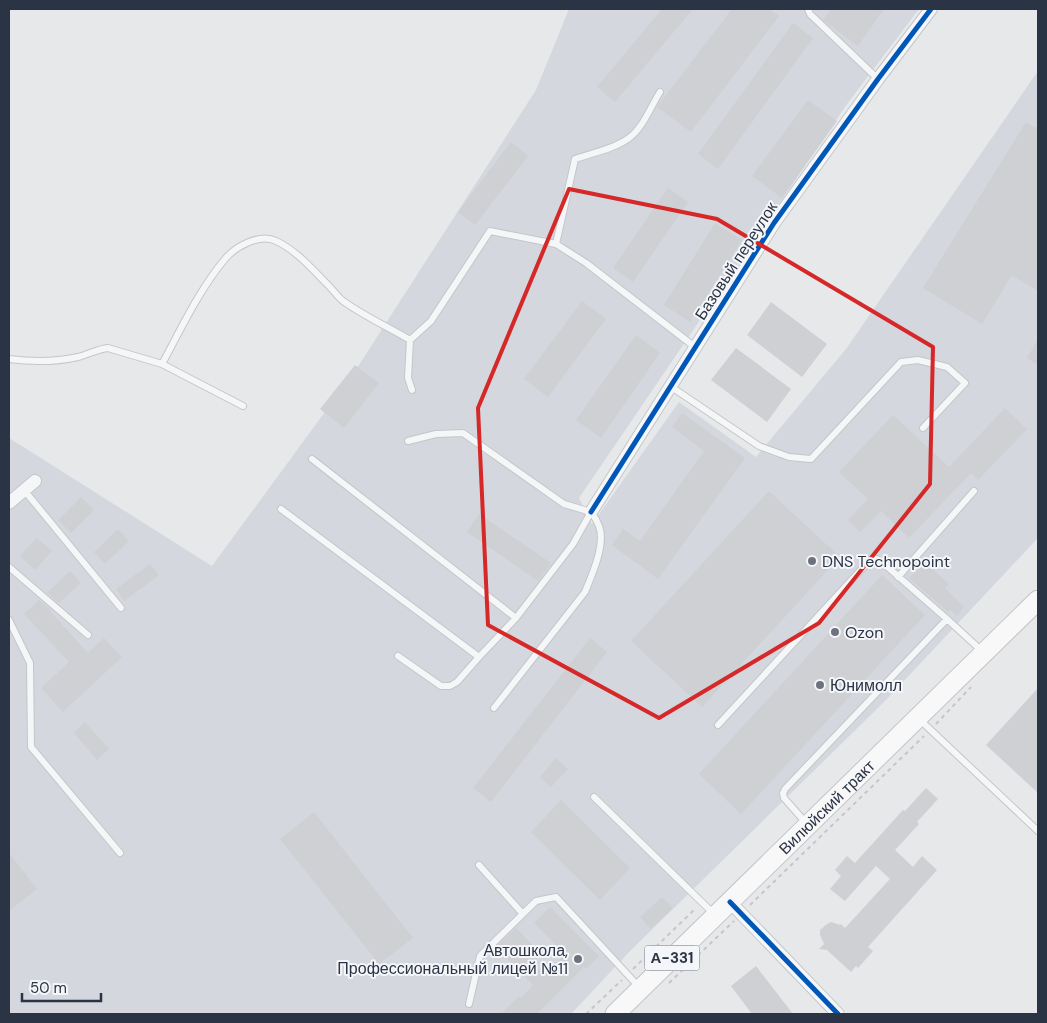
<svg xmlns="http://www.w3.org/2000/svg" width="1047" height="1023" font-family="'DM Sans',sans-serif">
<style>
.built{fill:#d4d7dd}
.building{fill:#ced0d3}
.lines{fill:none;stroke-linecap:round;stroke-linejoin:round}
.service-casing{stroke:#c4c6c8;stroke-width:8}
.minor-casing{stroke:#c4c6c8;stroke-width:14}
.primary-casing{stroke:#c2c5c8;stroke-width:21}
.path{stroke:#c5c6ca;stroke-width:2;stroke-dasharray:4 4;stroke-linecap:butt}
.service{stroke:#f5f6f7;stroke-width:6}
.minor{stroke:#f5f6f7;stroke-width:12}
.primary{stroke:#f8f8f8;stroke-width:19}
.cycleway-casing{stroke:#f4f6f9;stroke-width:8}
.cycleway{stroke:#0057b8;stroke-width:5}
.marked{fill:none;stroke:#d62828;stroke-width:4;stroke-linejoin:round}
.poi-dot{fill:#6c737f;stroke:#f4f6f9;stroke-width:2}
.labels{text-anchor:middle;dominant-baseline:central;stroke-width:4;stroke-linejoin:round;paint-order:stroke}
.shield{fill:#f4f6f9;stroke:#676e7b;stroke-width:1}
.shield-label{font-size:15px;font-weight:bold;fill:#2b3445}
.street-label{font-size:16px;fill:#2b3445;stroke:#f4f6f9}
.poi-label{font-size:16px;fill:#2b3445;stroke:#f4f6f9;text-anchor:start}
</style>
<rect width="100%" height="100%" fill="#e6e8ea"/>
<!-- built -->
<path class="built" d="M569,9H919L847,104L579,498L592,524L679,402L756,457L846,349L1038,71V538L885,701L629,952L571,1014H9V438L212,566L357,368L536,90Z"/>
<!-- building -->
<path class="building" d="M662,9H693L615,102L597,87Z
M732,9H769L779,16L691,132L657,107Z
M831,9H884L858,46L823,20Z
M793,23L813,38L718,169L698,154Z
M808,100L837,121L782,198L752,176Z
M1026,122L1038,129V291L1012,275L982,324L923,288Z
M511,142L528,156L475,225L458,212Z
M668,188L688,202L633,282L613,268Z
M715,223L742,240L690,322L664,305Z
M582,301L606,319L548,397L524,379Z
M771,302L827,344L802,377L747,335Z
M636,335L660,353L601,438L576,420Z
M1038,339V365L1027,358Z
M736,348L791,389L767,422L711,380Z
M355,365L379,383L344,428L320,409Z
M1005,408L1027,429L978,480L971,473L909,538L881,511L860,532L848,520L868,499L839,472L893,415L949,467Z
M682,413L745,458L658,579L612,545L623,529L640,541L704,451L672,427Z
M769,491L840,557L702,707L631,641Z
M81,497L94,510L71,533L58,520Z
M479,514L551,563L538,581L467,532Z
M118,529L129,541L105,564L94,552Z
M37,538L52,551L35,570L20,556Z
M925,562L949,584L945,588L964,607L957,616L951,610L948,612L909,578Z
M150,564L159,575L124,601L116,589Z
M70,571L81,583L59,603L47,593Z
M882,575L925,615L741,814L699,774Z
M39,600L51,610L50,611L88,653L104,638L122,657L63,712L41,688L69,662L24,614Z
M590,638L607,652L491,802L473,788Z
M1038,688V793L986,745Z
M85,722L109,749L97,760L74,733Z
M556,758L568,769L551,787L540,777Z
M926,788L938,799L917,822L919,824L895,850L913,867L922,856L937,870L868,947L873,951L858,968L856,966L851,972L827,950L819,949L824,944L820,935V930L827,924L831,922L840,925L841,924L845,928L890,879L876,866L845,901L830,889L841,876L835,870L847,856L855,863L903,810L905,811Z
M561,800L630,868L600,900L531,832Z
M314,812L413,938L379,964L280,839Z
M9,853L37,889L9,911Z
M662,897L673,908L651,929L640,917Z
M550,907L599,956L586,969L584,967L537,1014H501L519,996L521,998L533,985L496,947L516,928L541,954L533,963L544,974L565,954L534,923Z
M756,966L793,1014H752L731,986Z"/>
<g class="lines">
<!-- service casing -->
<g class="service-casing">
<path id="service" d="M808,9L810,14L878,79
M556,244L586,263L695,347
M9,359C32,362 56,362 78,357C89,354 98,349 108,348L162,364L243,406
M162,364C181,329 199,290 225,259C235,247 259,233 276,241C296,250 312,269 328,285C333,290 338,297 343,301C364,316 388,327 410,340
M670,386L759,446L789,457L811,459L901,362L918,360L947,367L965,383L923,428
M412,390L408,378L410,340L431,321L490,231L556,244L575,159C592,153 614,149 629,138C643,128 651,106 660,92
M408,441L436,434L463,433L564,504L591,512C594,516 597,521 599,526C606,544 592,575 585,592L494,708
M312,459L516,618
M24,490L121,608
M281,509L479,657
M9,567L88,635
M898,577L974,491
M9,620L30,663L31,747L120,853
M398,656L441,686H450L457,682L479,657L516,618L573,544L591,512
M919,719L1038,831
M718,725L870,560L877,559L883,563L947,619
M594,797L715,915
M807,824L784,798L783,793L785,789L947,619L983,652
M479,865L523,914
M469,1004L480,956L536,901L556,897L640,988"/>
</g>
<!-- minor casing -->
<g class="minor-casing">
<path id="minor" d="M9,503L35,481
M591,512L774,223L878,79L931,9
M730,902L838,1014"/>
</g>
<!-- primary casing -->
<g class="primary-casing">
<g id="primary">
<path id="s1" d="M615,1014L1038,600"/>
</g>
</g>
<!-- path -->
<path class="path" d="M936,724L971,687
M750,905L924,736
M633,969L696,908
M669,983L734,921
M586,1014L622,980"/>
<!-- service -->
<use href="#service" class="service"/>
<!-- minor -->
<use href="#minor" class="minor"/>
<!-- primary -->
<use href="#primary" class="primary"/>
<!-- cycleway casing -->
<g class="cycleway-casing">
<path id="cycleway" d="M591,512L774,223L878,79L931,9
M730,902L838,1014"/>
</g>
<!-- cycleway -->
<use href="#cycleway" class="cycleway"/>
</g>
<!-- marked area -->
<path class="marked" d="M569,189L717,219L933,347L930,484L819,623L659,718L488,625L478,408Z"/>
<!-- markers -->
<g class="poi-dot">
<circle cx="812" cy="561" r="5"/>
<circle cx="835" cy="632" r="5"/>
<circle cx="820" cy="685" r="5"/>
<circle cx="578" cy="959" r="5"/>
</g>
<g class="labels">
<!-- shield labels -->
<rect class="shield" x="644.5" y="945.5" width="55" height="25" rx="4"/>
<g class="shield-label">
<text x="672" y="958">А-331</text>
</g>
<!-- street labels -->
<g class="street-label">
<text transform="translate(736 261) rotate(-57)">Базовый переулок</text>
<text stroke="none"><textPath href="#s1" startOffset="296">Вилюйский тракт</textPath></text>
</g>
<!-- poi labels -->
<g class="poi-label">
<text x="822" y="561">DNS Technopoint</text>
<text x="845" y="632">Ozon</text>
<text x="830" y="685">Юнимолл</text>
<text x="568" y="950" text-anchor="end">Автошкола,<tspan x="568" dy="18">Профессиональный лицей №11</tspan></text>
</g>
</g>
<!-- border -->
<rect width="1047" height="1023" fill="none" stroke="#2b3445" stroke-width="20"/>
<!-- scale -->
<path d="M22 993v8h79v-8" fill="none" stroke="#2b3445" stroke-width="2.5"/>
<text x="30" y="993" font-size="15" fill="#2b3445" stroke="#f4f6f9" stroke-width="4" paint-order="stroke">50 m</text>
</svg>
